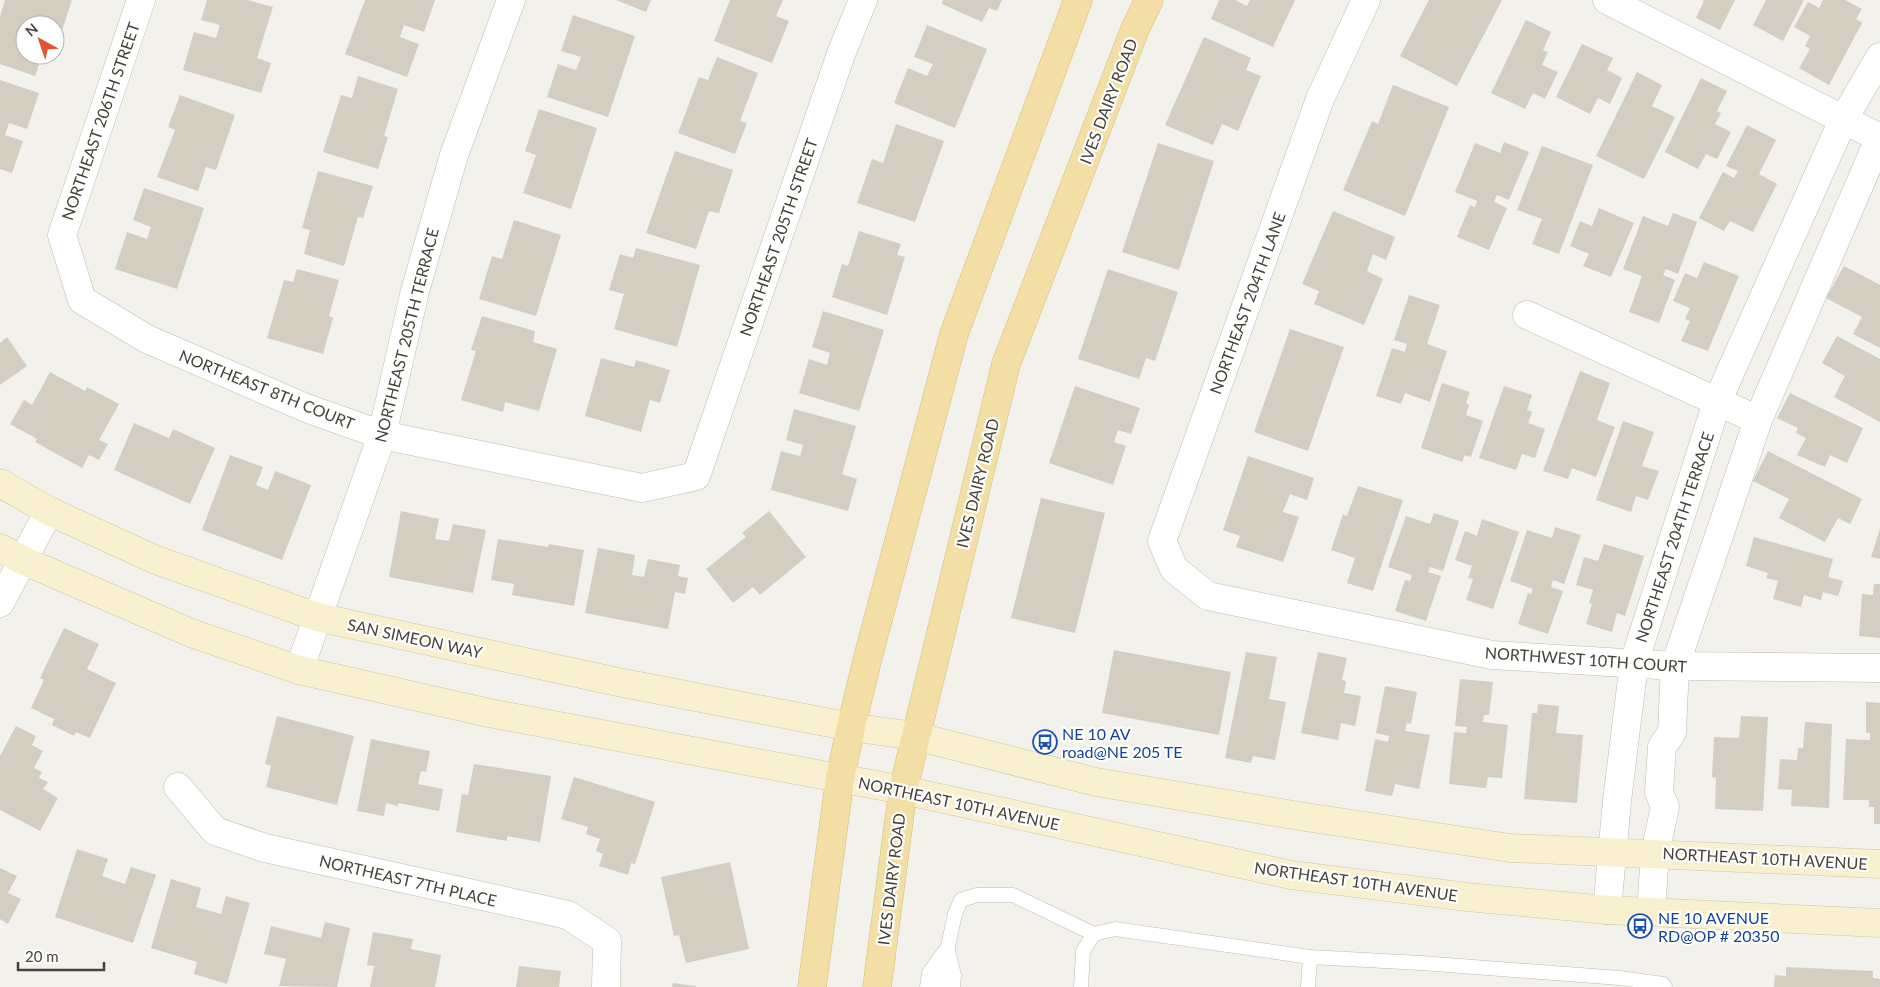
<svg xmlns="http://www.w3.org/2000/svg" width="1880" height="987" font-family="Lato,sans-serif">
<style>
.building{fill:#d4cdc1}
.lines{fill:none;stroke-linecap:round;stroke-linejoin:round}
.lane-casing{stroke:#beb9ae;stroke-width:15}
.street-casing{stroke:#beb9ae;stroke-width:29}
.secondary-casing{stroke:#cdc4a0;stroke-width:29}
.primary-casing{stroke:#d6bd76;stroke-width:29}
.lane{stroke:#fff;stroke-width:14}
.street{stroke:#fff;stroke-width:28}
.secondary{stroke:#f9f0d0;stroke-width:28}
.primary{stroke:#f3dfa5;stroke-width:28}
.labels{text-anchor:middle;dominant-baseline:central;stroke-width:4.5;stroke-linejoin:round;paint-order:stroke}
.street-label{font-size:16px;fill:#474239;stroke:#fff}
.transit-label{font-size:16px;fill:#164399;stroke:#fff;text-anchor:start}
</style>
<rect width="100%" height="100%" fill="#f3f1eb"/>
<!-- building -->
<path class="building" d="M5,0H72L58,43L55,42V25H25V55H42L35,76L0,64V16Z
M207,0H248L273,7L257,58L271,63L261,93L183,70L194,32L216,38L220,25L201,20Z
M365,0H435L424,32L404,25L400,37L419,44L407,77L345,54Z
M616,0H651L646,12Z
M730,0H783L776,16L789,21L772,63L714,41Z
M943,0H1002L997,11L989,8L982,22L942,4Z
M1219,0H1235L1247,6L1250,0H1295L1273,47L1211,19Z
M1429,0H1502L1457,86L1400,56Z
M1702,0H1735L1720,30L1696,18L1704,1Z
M1766,0H1804L1783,41L1753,25Z
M1823,0H1845L1862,9L1856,19L1862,23L1829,85L1799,68L1810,49L1805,46L1810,36L1794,27L1808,2L1819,8Z
M573,15L635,36L608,117L547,97L558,64L576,70L581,57L561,51Z
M1526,20L1551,32L1543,50L1548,52L1542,65L1558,72L1545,99L1533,93L1525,109L1491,93Z
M927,25L987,49L955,128L894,103L908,68L927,76L933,64L914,57Z
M1204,37L1251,58L1246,70L1261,76L1238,131L1222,124L1213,145L1165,125Z
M1582,44L1613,58L1607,70L1622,78L1610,104L1598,98L1590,114L1556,97Z
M717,57L758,73L740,121L747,123L735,154L678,133L699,77L708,80Z
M1637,72L1662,85L1652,106L1675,117L1644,179L1596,156Z
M358,76L398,89L384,136L388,137L378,169L323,152L341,95L352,98Z
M1701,78L1727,91L1717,111L1721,113L1715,124L1731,132L1717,159L1706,154L1698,169L1665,152Z
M0,80L39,93L27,129L9,123L5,135L23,141L12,173L0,169Z
M1393,85L1449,107L1405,216L1343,190L1372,121L1378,124Z
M180,95L235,115L216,170L206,167L198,191L157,177L175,130L168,127Z
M539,109L597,128L571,209L523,193L536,155L525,151Z
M896,124L944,141L915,222L857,203L872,159L883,163Z
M1747,125L1776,140L1759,174L1777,184L1753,232L1730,221L1724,231L1699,218L1723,172L1734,178L1738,171L1726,166Z
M1504,142L1529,152L1509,200L1497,195L1494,202L1507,208L1489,250L1457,237L1470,205L1475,207L1477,201L1455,192L1475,143L1500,153Z
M1158,143L1214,161L1179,270L1122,252Z
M1542,146L1593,165L1559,254L1532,244L1542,219L1517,210Z
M675,151L733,170L719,213L709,211L696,249L646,233Z
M318,171L373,186L363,218L358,217L344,266L304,254L310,230L302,228Z
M144,188L204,208L177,289L115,269L127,232L147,239L151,227L133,220Z
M1599,208L1634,223L1611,277L1583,266L1589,254L1570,246L1580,221L1592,226Z
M1333,211L1395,237L1386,260L1373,254L1367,271L1383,279L1364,325L1314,304L1319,291L1302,284Z
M1673,213L1697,222L1678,274L1666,269L1663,275L1675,280L1659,323L1629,312L1642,276L1623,269L1643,216L1668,226Z
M514,220L561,235L536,316L479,299L492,256L502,259Z
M859,231L901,244L897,255L905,257L887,315L832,297L842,264L848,266Z
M636,248L700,265L677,347L614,329L624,294L609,290L620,254L633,258Z
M1704,262L1739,276L1708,351L1681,341L1690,321L1685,319L1690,308L1673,301L1685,273L1697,278Z
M1844,266L1880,285V348L1853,334L1862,317L1826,298Z
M297,269L339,280L329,316L333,318L323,354L267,338L284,280L293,282Z
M1108,269L1178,292L1155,361L1146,358L1139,379L1078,359Z
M1409,295L1440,305L1427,344L1447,351L1430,402L1405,393L1401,404L1376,396L1392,348L1405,352L1407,344L1394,340Z
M823,311L884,330L859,411L799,393L809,359L827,365L830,353L812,347Z
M482,316L535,331L533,342L557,349L539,411L505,402L503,412L461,400L476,351L471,350Z
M1290,329L1344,347L1308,451L1254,432Z
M1837,336L1880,359V422L1834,397L1845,376L1822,363Z
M7,337L27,366L0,385V343Z
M601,358L634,367L636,360L670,370L660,403L650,400L641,432L585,416Z
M1580,371L1610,383L1597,420L1615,427L1596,477L1572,468L1568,479L1543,471Z
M50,372L85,391L87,387L119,404L99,440L108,444L99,460L89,455L82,468L35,442L37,439L10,424L24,400L32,405Z
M1442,383L1470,392L1466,403L1469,405L1466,415L1483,421L1471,457L1465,455L1462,462L1421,448Z
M1075,386L1140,408L1131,434L1118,430L1114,442L1126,446L1113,485L1049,463Z
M1504,386L1532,395L1527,410L1532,412L1528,423L1545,429L1535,458L1522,454L1516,470L1479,458Z
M1790,393L1863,428L1847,463L1830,455L1825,467L1797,455L1806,438L1796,433L1798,428L1777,418Z
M794,409L856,426L842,474L857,479L848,511L771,490L781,451L800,456L803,445L786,440Z
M1623,421L1654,432L1642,466L1659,471L1648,500L1636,496L1631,512L1596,500Z
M134,423L169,438L173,429L215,448L190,504L114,470Z
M1768,451L1862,499L1850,524L1838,518L1825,542L1779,518L1789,499L1753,481Z
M230,455L263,467L256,485L268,490L275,471L311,485L282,560L202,530Z
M1248,456L1314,478L1307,500L1290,494L1283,512L1299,517L1283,562L1236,547L1240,536L1223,530Z
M1358,486L1403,500L1373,591L1347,583L1355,558L1331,550L1343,514L1347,516Z
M1041,498L1105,513L1075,633L1011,618Z
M401,511L439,519L435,539L449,541L453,524L486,530L473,593L389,577Z
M769,511L806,557L760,595L753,587L733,603L706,569L746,537L742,533Z
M1434,513L1459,521L1443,571L1430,567L1428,572L1441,576L1426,621L1395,611L1405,580L1410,581L1412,575L1388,567L1406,516L1430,524Z
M1482,519L1519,532L1493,609L1466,600L1473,579L1468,578L1472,566L1455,560L1465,531L1477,536Z
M1555,527L1581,535L1564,584L1553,580L1551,587L1563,591L1548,634L1518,624L1528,593L1531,594L1533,589L1510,581L1527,530L1552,538Z
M1880,529V559L1871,557Z
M1754,537L1833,559L1828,577L1843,581L1838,596L1823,592L1821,600L1804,595L1801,607L1773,599L1778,581L1766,578L1768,573L1746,566Z
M498,539L548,547L549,544L584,550L574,606L512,595L514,584L491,580Z
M1604,544L1644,556L1625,616L1617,613L1612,632L1586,624L1592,604L1589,603L1593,590L1576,585L1584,557L1598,561Z
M598,548L635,555L632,575L644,577L648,559L680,565L678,576L688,578L685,594L675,592L668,629L585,613Z
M1874,584H1880V638L1859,636L1862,594L1873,595Z
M64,628L99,644L87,669L116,683L90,738L76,732L74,736L52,725L54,719L31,708L44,680L40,678Z
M1114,650L1231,672L1219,735L1102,713Z
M1246,652L1277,657L1269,699L1286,702L1275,760L1253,756L1251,763L1225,758Z
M1318,652L1347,658L1342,680L1346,681L1344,693L1361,696L1355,726L1341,723L1338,740L1301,733Z
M1460,679L1493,682L1489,715H1484L1483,722L1508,725L1502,778L1488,777L1486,788L1449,784L1454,732L1466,733L1467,727L1455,726Z
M1385,686L1417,692L1411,724L1407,723L1405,731L1430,735L1419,789L1395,784L1392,796L1365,791L1375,739L1388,742L1389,736L1376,733Z
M1866,702L1880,703V824H1874V807H1869V800H1843L1846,739L1870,740V733H1866Z
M1538,704L1559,706L1556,733L1583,735L1577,803L1524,799L1532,713H1537Z
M277,716L354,736L337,805L266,787L271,766L265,764Z
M1741,716L1768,717L1763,811L1715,809L1716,778L1712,777L1714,737L1739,738Z
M1805,722L1832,724L1829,808L1791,806L1792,790L1778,789L1780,759L1797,760L1798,748H1803Z
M16,726L36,736L32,745L43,751L34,768L42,772L39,778L48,782L43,789L58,798L40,831L0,810V756Z
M371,739L430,751L426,772L421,771L418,784L443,789L439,811L398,803V806L386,803L384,816L357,811Z
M474,764L551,776L540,842L507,836V841L456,832L462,794L468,795Z
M574,777L655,802L635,864L631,863L628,875L599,866L603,854L596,851L600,839L586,834L588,827L561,819Z
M77,849L108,859L102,876L125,884L131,867L156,875L133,943L55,917Z
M730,862L749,949L686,963L679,935L674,936L661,877Z
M0,868L17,876L8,893L21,899L8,924L0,919Z
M171,879L201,888L196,907L221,914L226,896L250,903L227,984L194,974L197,962L151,948Z
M325,922L350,928L337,987L279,986L286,959L264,954L271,926L321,938Z
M373,932L413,939L411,949L441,955L435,987H370L374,966L367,965Z
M519,966L561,971L559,987H516Z
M1786,967L1873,971V978L1880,979V987H1774L1775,975L1786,976Z
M673,983L696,986V987H672Z"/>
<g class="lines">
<!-- lane casing -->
<g class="lane-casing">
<path id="lane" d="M948,951L954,975L953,987
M927,987L929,973L944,952
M939,987L955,914L961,900L977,895H1013L1094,934
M1081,987L1083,951L1094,934L1115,929L1310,957L1421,963L1620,978L1663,984L1665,987
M1308,987L1310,957"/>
</g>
<!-- street casing -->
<g class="street-casing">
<path id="street" d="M141,0L62,235L82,300L147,339L306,408L382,435L642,488L696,476L841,54L863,0
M1366,0L1320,99L1162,541L1174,569L1208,596L1492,655L1675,666L1880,668
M1607,0L1880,138
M1527,315L1758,420
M0,603L49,511
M299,670L382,435L415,291L454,155L511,0
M178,787L215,831L265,848L568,915L607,941L606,987
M1607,910L1617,801L1634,663L1717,402L1843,120L1880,57
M1651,912L1655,853L1665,807L1659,792L1662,747L1672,732L1675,666L1758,420L1880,137"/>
</g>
<!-- secondary casing -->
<g class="secondary-casing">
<path id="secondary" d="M0,483L49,511L156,560L317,617L618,682L851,727L915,736L1096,782L1299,816L1510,848L1880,864
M0,548L22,560L191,633L299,670L489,713L903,790L1291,875L1467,897L1607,910L1880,923"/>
</g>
<!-- primary casing -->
<g class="primary-casing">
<path id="primary" d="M812,987L840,778L851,727L868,657L954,334L1078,0
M877,987L903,790L1006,364L1135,29L1149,0"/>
</g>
<!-- lane -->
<use href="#lane" class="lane"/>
<!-- street -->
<use href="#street" class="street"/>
<!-- secondary -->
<use href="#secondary" class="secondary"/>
<!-- primary -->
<use href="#primary" class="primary"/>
</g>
<!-- icons -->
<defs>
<g id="bus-ring" transform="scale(1.25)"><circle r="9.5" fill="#fff" stroke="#1a4fb4" stroke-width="1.5"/><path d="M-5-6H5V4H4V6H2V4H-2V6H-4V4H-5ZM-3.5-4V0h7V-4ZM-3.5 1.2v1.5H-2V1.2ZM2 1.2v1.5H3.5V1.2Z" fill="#1a4fb4"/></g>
</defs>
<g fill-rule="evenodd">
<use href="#bus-ring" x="1045" y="742"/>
<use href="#bus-ring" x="1640" y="926"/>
</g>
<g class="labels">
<!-- street labels -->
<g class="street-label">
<text transform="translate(1108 101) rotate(-69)">IVES DAIRY ROAD</text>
<text transform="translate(100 121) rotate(-71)">NORTHEAST 206TH STREET</text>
<text transform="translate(778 237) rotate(-71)">NORTHEAST 205TH STREET</text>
<text transform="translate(1247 303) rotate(-70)">NORTHEAST 204TH LANE</text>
<text transform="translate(406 335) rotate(-76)">NORTHEAST 205TH TERRACE</text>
<text transform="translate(267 389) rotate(22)">NORTHEAST 8TH COURT</text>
<text transform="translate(977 483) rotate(-76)">IVES DAIRY ROAD</text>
<text transform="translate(1674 537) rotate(-72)">NORTHEAST 204TH TERRACE</text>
<text transform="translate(415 638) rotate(12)">SAN SIMEON WAY</text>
<text transform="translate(1586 659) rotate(4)">NORTHWEST 10TH COURT</text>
<text transform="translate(959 803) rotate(12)">NORTHEAST 10TH AVENUE</text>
<text transform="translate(1765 858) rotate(3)">NORTHEAST 10TH AVENUE</text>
<text transform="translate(891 879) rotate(-83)">IVES DAIRY ROAD</text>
<text transform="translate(408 880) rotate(13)">NORTHEAST 7TH PLACE</text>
<text transform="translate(1356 881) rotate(8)">NORTHEAST 10TH AVENUE</text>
</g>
<!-- transit labels -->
<g class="transit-label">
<text x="1062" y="733">NE 10 AV<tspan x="1062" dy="18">road@NE 205 TE</tspan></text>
<text x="1658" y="917">NE 10 AVENUE<tspan x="1658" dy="18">RD@OP # 20350</tspan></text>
</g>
</g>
<!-- north arrow -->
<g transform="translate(40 40) rotate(320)"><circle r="24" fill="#ffffff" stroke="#b5b3b0"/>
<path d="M0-4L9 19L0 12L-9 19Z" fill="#e15535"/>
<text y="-8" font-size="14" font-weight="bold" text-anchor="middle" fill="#474239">N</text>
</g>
<!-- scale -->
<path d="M18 962v8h86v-8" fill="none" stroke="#474239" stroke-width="2.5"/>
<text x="25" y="962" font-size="15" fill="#474239" stroke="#ffffff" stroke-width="4" paint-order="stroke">20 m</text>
</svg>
